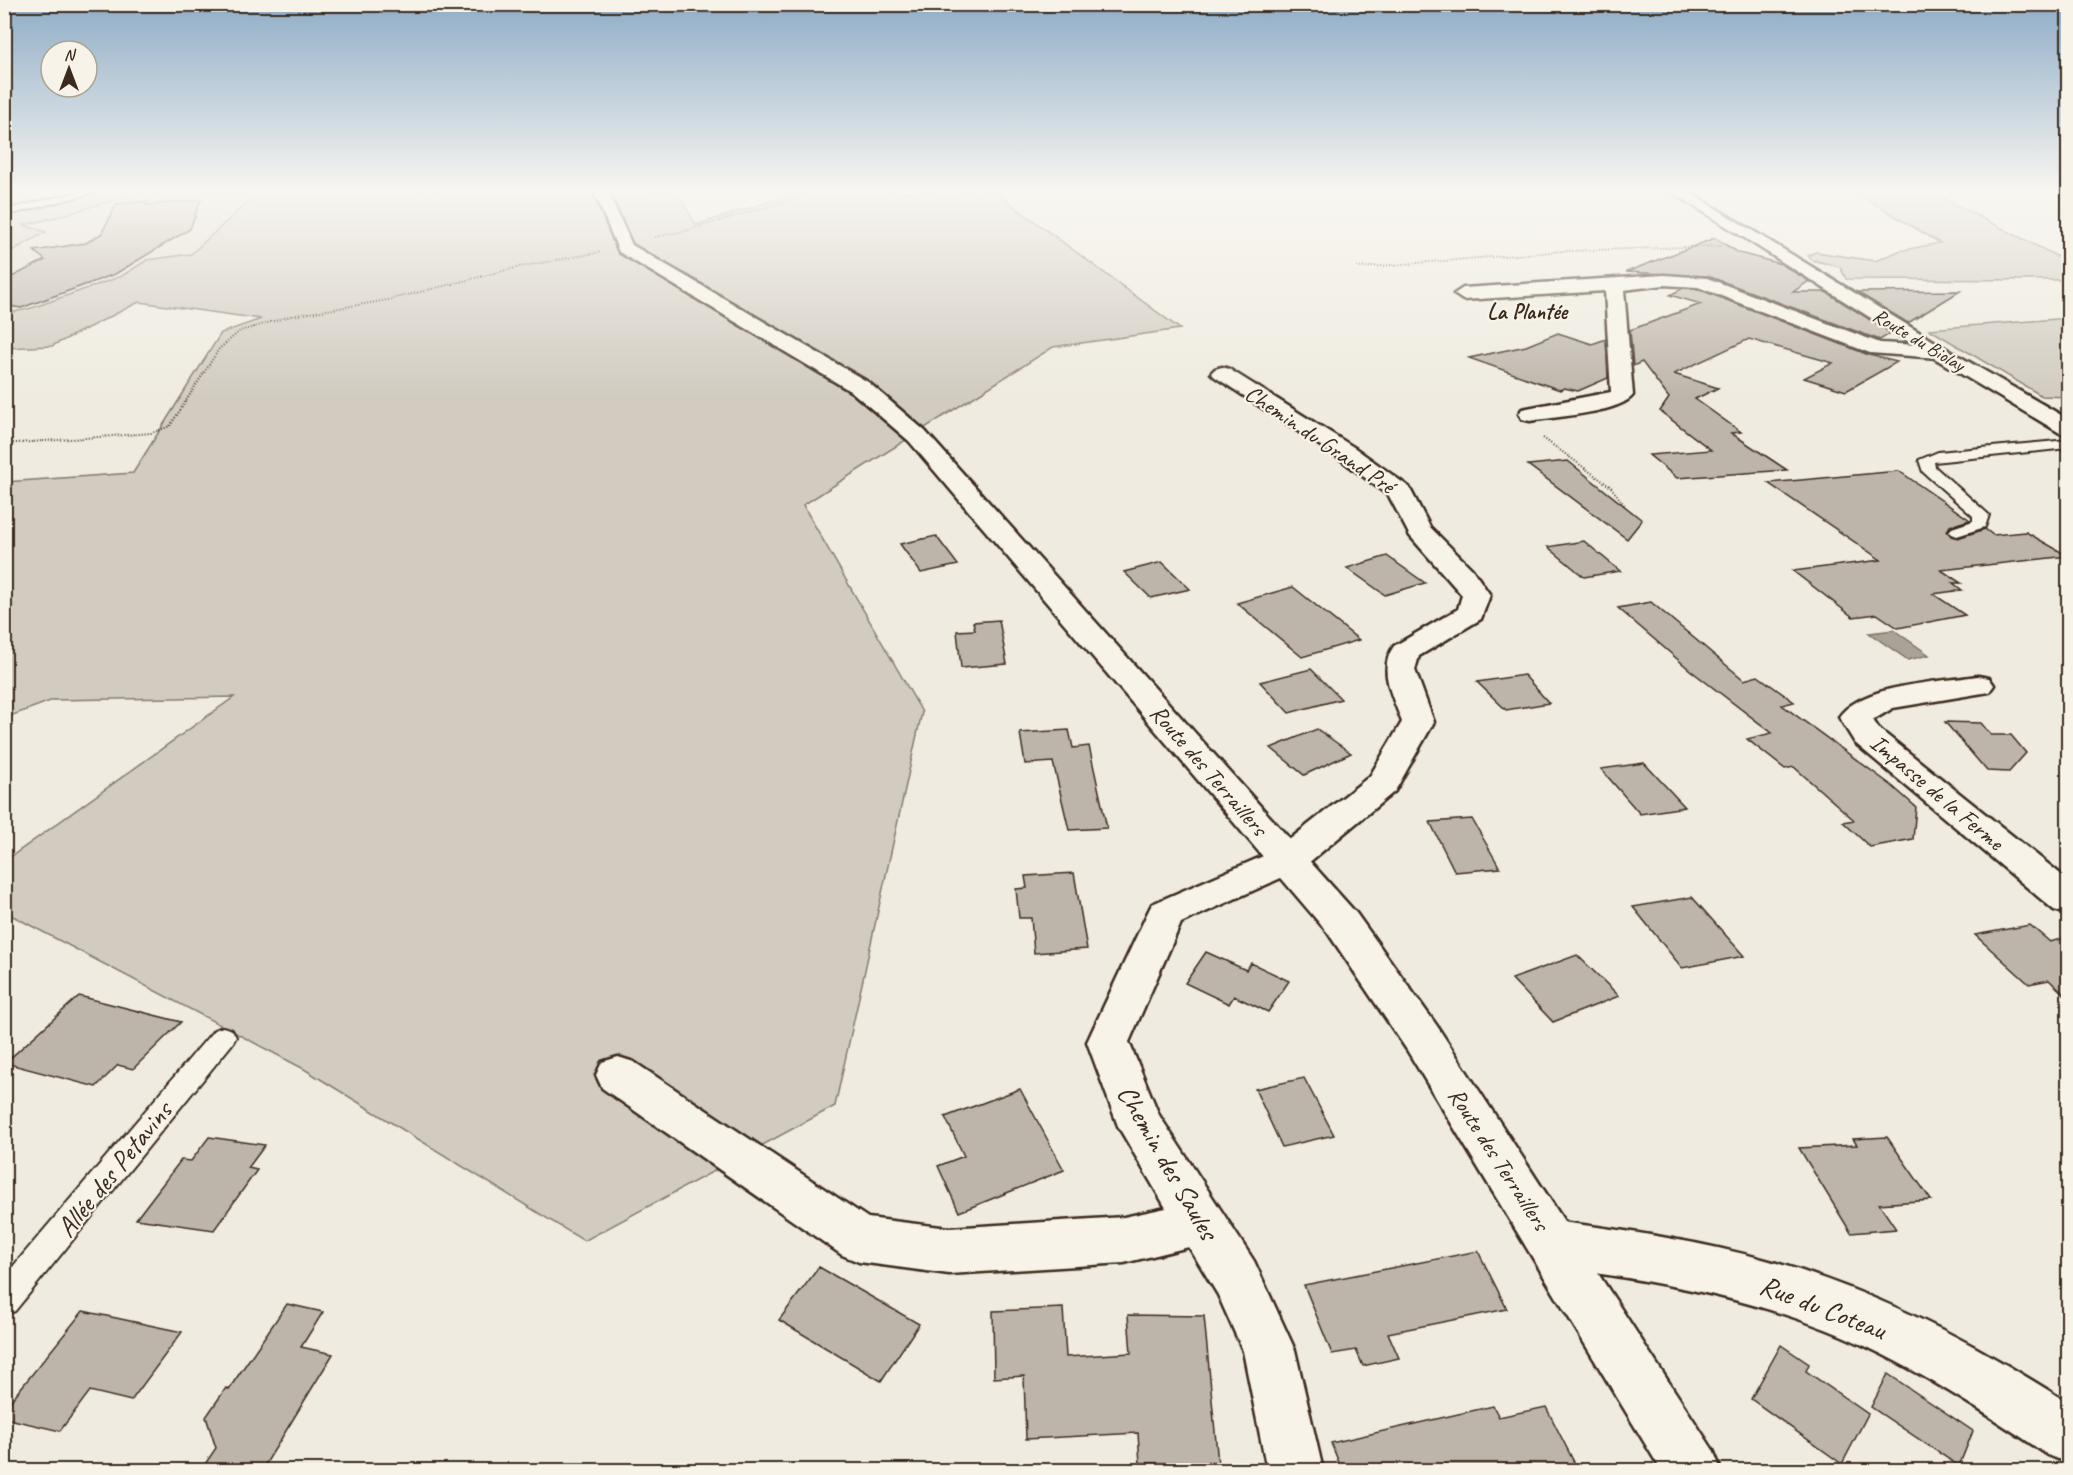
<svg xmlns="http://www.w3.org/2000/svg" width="2073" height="1475" font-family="Caveat,sans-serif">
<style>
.built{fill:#e0dbd0}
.green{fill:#d1cbc0;stroke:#867a6f;stroke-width:1.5}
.water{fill:#aaa296;stroke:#7e7266;stroke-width:1.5}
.building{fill:#bdb5aa;stroke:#3b2a1e;stroke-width:1.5}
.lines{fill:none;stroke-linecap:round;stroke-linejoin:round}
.service-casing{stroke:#3b2a1e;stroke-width:4}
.minor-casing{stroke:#3b2a1e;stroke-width:5}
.tertiary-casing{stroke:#3b2a1e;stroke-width:5}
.path{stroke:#3b2a1e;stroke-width:2;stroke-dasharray:1 2;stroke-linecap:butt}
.service{fill:#f7f3e8;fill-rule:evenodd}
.minor{fill:#f7f3e8;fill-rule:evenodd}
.tertiary{fill:#f7f3e8;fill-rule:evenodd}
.labels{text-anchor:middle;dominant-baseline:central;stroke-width:4.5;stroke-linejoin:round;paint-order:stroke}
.far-street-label{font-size:20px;fill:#3b2a1e;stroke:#f7f3e8}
.far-neighbourhood-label{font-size:22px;font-weight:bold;fill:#3b2a1e;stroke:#f7f3e8}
.street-label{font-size:24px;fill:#3b2a1e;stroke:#f7f3e8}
.near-street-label{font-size:28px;fill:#3b2a1e;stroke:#f7f3e8}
</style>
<rect width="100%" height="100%" fill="#efebe0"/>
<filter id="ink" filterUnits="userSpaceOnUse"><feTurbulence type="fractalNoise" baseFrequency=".0167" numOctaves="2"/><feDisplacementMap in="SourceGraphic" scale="12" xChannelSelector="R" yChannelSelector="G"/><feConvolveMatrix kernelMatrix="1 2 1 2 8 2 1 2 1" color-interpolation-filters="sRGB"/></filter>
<g filter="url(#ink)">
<!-- built -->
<path class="built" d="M5,192H259L139,301L52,346L5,348Z"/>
<!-- green -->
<path class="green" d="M102,192L134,195C97,204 61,217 24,225L46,232L5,255V217Z
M259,192H677L696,225L800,192H995L1180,329L1053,347L803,505L922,712L835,1106L584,1241L304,1069L5,912V861L234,697L53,700L5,718V482L133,473L221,333L261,319L139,302L52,346L5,348V314L32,308L122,276L147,260L191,254Z
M1855,192H1931L2068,262V280L1846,279L1840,267L1812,260L1808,255L1816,252L1875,261L1899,251L1940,243Z
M2068,318V397L2042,396L1929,329Z"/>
<!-- water -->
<path class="water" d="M1894,630L1929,655L1908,660L1869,633Z"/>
<!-- building -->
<path class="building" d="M201,200L190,229L115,274L21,308L4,305V281L45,260L34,251L86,243L101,234L117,204L148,201L146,205Z
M1715,238L1739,253L1781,264L1809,281L1793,292H1826L1891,333L1880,340L1708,276L1626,272Z
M1683,288L1698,289L1869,355L1897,362L1846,391L1804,378L1833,363L1749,339L1674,374L1718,388L1695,399L1741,432L1731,433L1787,470L1677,478L1649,455L1711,450L1660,411L1669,398L1642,362L1633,366L1630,330L1701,304L1670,295Z
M1960,291L1908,323L1857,292Z
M1558,333L1592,344L1606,339L1608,378L1578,391L1564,388L1560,390L1469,358L1526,346Z
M1568,461L1642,520L1627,539L1528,465Z
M1899,471L1970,520L1950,526L1947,531L1951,536L1958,538L1985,529L1993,535L2026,532L2068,556L1941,570L1961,583H1953L1962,590L1933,594L1965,615L1898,628L1877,614L1853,617L1793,571L1881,560L1768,483Z
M936,536L958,565L921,573L900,544Z
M1584,541L1620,571L1584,577L1548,547Z
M1387,556L1425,583L1385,595L1347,568Z
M1162,562L1190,589L1151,598L1124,572Z
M1293,587L1359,640L1302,657L1237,603Z
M1651,602L1744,680L1758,676L1794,702L1782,705L1891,785L1916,807L1913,839L1870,847L1843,822L1854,820L1794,767L1785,769L1747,739L1772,733L1690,670L1618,608Z
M999,620L1007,664L961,668L957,631L975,630L973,622Z
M1311,669L1341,699L1289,713L1260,682Z
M1524,675L1549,703L1506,710L1477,682Z
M1945,722L1981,723L1991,735H2011L2026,753L2009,772L1987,771Z
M1317,729L1351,753L1304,775L1271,748Z
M1069,730L1073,748L1089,746L1107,828L1069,830L1053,762L1025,764L1020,733Z
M1644,763L1685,807L1640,814L1601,769Z
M1472,819L1500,868L1455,872L1430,822Z
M1074,873L1087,949L1034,953L1031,918H1019L1016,889L1027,888L1025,876Z
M1692,897L1744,956L1682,968L1633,907Z
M2030,925L2050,942L2068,937V998L2049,980L2029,984L1975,935Z
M1206,952L1246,970L1251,963L1289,981L1268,1012L1234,996L1229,1004L1185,983Z
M1577,955L1619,996L1553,1022L1512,979Z
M79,996L181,1022L133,1069L118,1065L96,1087L5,1063Z
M1304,1078L1334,1135L1282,1147L1255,1089Z
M1020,1089L1064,1170L959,1212L938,1166L964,1156L945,1117Z
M209,1137L265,1145L248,1168L257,1170L214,1230L136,1219L181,1160L191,1161Z
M1887,1137L1931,1200L1879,1204L1896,1229L1851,1233L1799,1148L1857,1145L1853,1139Z
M1478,1251L1507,1309L1388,1333L1399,1358L1363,1366L1356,1350L1332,1354L1304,1285Z
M819,1267L919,1324L881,1381L779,1320Z
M287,1304L323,1312L301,1347L333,1354L262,1470H201L216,1448L206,1417L226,1388L229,1389Z
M1063,1308L1066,1357L1131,1353L1128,1315L1204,1316L1218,1463H1140L1138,1433L1026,1439L1024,1376L994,1378L993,1311Z
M83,1311L182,1332L131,1401L90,1391L60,1431L4,1418V1409Z
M1781,1345L1809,1364L1806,1371L1868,1414L1842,1464L1751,1399Z
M1888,1374L1973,1431L1959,1466L1871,1407Z
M1493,1406L1499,1417L1546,1407L1578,1470H1342L1331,1443Z"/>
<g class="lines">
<!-- service casing -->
<g class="service-casing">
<path id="service" d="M80,192H95L4,216V210Z
M2068,440V448L1934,462L1935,467L1989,515L1985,527L1957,536L1952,534L1949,531L1952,528L1973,521V516L1923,472L1919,460L1938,452Z
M223,1027L232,1030L236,1037L232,1044L15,1311L4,1315V1277L214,1030Z"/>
</g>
<!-- minor casing -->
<g class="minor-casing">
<path id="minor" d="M1664,275L1707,278L1880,343L1938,346L1945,348L1948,352L1945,356L1938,358L1870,353L1698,287L1664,285L1624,290L1633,395C1620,413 1553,417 1530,421L1522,419L1519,414L1522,409L1611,392L1605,291L1463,300L1454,294L1463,288Z
M1222,367L1229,369L1355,448L1409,487L1430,527L1472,569L1490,595L1481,619L1419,656L1415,670L1434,722L1395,791L1301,869L1181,923L1129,1042L1159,1115L1254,1261L1295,1350L1323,1470H1267L1243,1351L1218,1295L1189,1247L1124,1263L949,1274L859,1262L842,1255L602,1088L596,1075L602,1062L618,1057L634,1062L868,1218L949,1228L1124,1217L1166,1208L1118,1126L1087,1042L1147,914L1152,904L1275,851L1370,776L1402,722C1393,697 1377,670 1394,646L1458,609L1462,595L1410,536L1389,496L1339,458L1215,377L1211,373L1215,369Z
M1978,676L1989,678L1994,685L1989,692L1893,708L1873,720L1879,729L2068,880V914L2054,910L1855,743L1839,717C1862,684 1940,682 1978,676Z
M1554,1221C1628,1231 1702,1241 1773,1262C1879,1293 1976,1343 2068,1403V1463L2048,1455C1978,1408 1906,1361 1828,1330C1740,1295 1647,1280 1554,1267L1537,1260L1529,1244L1537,1228Z"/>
</g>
<!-- tertiary casing -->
<g class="tertiary-casing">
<path id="tertiary" d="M594,192H608L632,245L868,382L925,431L1356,913L1437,1026L1713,1450L1721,1470H1661L1407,1050L1328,933L909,441L852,392L619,252Z
M1672,192H1689L1945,348L2068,419V435L2060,433L1931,356Z"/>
</g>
<!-- path -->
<path class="path" d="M2061,192L2068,196
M655,237L689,230L816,192
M1357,268L1564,251L1721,246
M1543,438L1611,487L1625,506
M4,444L152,433L170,426L219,349L240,331L291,316L388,300L519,267L601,252"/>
<!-- service -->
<use href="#service" class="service"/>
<!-- minor -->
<use href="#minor" class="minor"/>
<!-- tertiary -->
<use href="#tertiary" class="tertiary"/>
</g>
</g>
<!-- sky -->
<linearGradient id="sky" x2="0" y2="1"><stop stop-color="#8fadc7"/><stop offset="0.48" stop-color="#f8f6f1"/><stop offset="1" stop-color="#f8f6f1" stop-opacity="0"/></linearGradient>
<rect width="2073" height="398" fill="url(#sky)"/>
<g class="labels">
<!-- far-street labels -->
<g class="far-street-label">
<text transform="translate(1919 340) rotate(31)">Route du Biolay</text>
</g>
<!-- far-neighbourhood labels -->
<g class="far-neighbourhood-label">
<text x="1527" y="312">La Plantée</text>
</g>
<!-- street labels -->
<g class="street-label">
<text transform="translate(1320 439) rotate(34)">Chemin du Grand Pré</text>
<text transform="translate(1209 770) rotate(49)">Route des Terraillers</text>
<text transform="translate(1937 792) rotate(40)">Impasse de la Ferme</text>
<text transform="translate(1499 1159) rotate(57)">Route des Terraillers</text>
</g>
<!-- near-street labels -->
<g class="near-street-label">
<text transform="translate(1168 1162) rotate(60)">Chemin des Saules</text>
<text transform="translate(114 1169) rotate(-51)">Allée des Petavins</text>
<text transform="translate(1823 1307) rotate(21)">Rue du Coteau</text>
</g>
</g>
<!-- margin -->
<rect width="2073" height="1475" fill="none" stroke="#f7f3e8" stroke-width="24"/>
<rect x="12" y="12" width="2049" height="1451" fill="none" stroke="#3b2a1e" stroke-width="2" filter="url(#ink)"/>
<!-- north arrow -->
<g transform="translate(69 69)"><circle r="28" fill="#f7f3e8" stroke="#aca397" stroke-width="1.5"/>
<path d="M0-4.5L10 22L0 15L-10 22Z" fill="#3b2a1e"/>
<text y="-9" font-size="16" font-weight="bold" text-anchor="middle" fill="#3b2a1e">N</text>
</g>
</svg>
